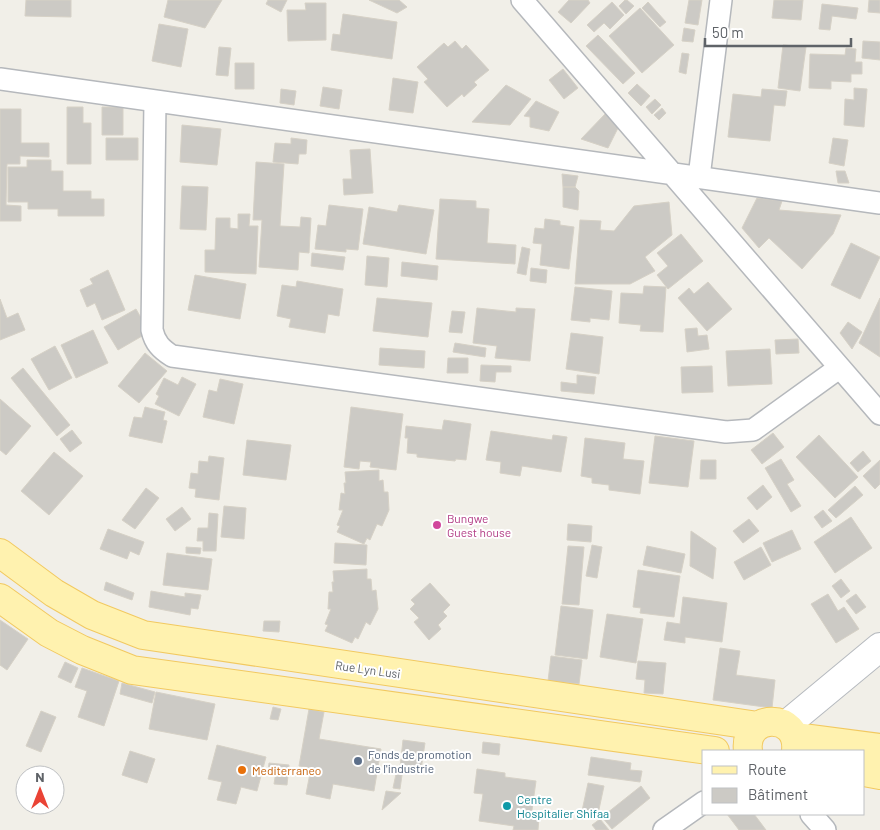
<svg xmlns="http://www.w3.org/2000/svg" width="880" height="830" font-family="Barlow,sans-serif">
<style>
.building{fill:#cccac5;stroke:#d6d1c6}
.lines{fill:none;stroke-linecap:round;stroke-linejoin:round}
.street-casing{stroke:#b5b8bc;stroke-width:24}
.secondary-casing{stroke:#b6babf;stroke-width:30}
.primary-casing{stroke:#f2c960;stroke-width:30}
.street{stroke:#fff;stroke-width:21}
.secondary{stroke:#fff;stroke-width:28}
.primary{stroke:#fff2af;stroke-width:28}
.hotel-dot{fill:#d1479c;stroke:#fff;stroke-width:2}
.service-dot{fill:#5c6f8a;stroke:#fff;stroke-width:2}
.food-dot{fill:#e8710a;stroke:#fff;stroke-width:2}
.culture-dot{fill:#0f9aa8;stroke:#fff;stroke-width:2}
.labels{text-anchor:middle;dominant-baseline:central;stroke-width:4;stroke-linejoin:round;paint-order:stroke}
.hotel-label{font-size:12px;fill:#b23c85;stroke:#fff;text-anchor:start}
.street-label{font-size:12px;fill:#5f6368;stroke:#fff}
.service-label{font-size:12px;fill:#4e5e75;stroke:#fff;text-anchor:start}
.food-label{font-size:12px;fill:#c56008;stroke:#fff;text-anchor:start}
.culture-label{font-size:12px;fill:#0d838f;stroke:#fff;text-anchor:start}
</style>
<rect width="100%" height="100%" fill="#f1efe8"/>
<!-- building -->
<path class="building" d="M26,0H71V17L25,16Z
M168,0H222L205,28L164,17Z
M268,0H287L281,12L266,4Z
M369,0H399L407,7L397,13Z
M569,0H588L590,3L571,23L558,12Z
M625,0H627L634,6L626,14L619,6Z
M689,0H702L698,25L685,23Z
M774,0H803L801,20L772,18Z
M869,0H880V13L868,12Z
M612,2L624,15L610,29L604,23L594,32L587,25Z
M648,2L666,22L660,27L642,8Z
M305,3H326V40L288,41L287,10H306Z
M822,4L858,8L856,19L832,16L830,30L819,29Z
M640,8L674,45L642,73L609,36Z
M343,14L397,22L392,59L331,50L333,34L340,35Z
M159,24L188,29L181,67L152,61Z
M684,28L695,30L693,42L682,41Z
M598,35L635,73L623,84L586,46Z
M455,41L462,49L466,45L489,70L474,82L477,85L464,97L462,94L447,107L424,82L428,79L417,67L444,43L448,47Z
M863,41L880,42V60L862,58Z
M783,45L806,47L800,91L778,88Z
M219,47L231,48L228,76L216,75Z
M846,48L856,49L855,62H862V74H851V82L831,81V89L809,88L810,54L845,55Z
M682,53L689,54L686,74L679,72Z
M235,63H254V89H235Z
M563,69L578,88L564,99L549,80Z
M393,78L418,82L413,113L389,110Z
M637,84L650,96L641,106L628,93Z
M506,85L531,99L510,125L472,122Z
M323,87L342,90L339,109L320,106Z
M854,88L867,89L864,127L844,125L845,99L854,100Z
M281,89L296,91L294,105L280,103Z
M762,89L787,91L785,106L774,105L770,141L728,137L733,94L761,97Z
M655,99L661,105L652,114L646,107Z
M536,101L559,112L549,131L530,127V117L524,116Z
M67,107H83V123H91V164H67Z
M102,107H123V135H102Z
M662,108L666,113L659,120L654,115Z
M0,109H21V143H49V157L20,156V164H7L6,205L21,206V221H0Z
M607,112L619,126L608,148L581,139Z
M182,125L221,129L217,165L180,162Z
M106,138H138V160H106Z
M291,138L307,140L306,154H299L298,164L273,162L275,143L291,144Z
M833,138L848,140L844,166L829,163Z
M370,149L373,193L344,195L343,179H352L350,150Z
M27,160H51V171H63V191H91V199H104V216H58V209H28V202H8V167H27Z
M256,162L284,164L280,226L300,227L301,217L311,218L309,253L299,252L298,270L259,267L262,220H253Z
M836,171H845L849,183H838Z
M562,174L578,176L575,187H563Z
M182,186L208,187L206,230L180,229Z
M563,187H575L579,191L578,210L563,207Z
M757,198L782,201L779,210L841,215L833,234L802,269L769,238L759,248L742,228Z
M440,199L476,201V208L489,209L487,243L516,245L515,264L436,259Z
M669,202L672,235L645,257L655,271L630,284H575L580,220L601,221L600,230L614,231L634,206Z
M329,205L363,209L358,250L346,249V252L315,249L318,225L326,226Z
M399,205L434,210L426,254L363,244L369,207L397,212Z
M238,214H250L249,226H258L256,274L205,272V250H215L216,218H230V228L238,229Z
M545,219L560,221V225L574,227L569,269L540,265L542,244L533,243L535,228L544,229Z
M681,234L703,261L668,289L657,275L668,266L657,253Z
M851,243L880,257L860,299L831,285Z
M522,247L530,249L526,275L517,273Z
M312,253L345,257L343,270L311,266Z
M367,256L389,258L387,287L365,285Z
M402,262L438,266L437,280L401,276Z
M531,268L547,270L546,283L530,281Z
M108,270L125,310L102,320L95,303L87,307L80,290L93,284L90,279Z
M195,275L246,284L240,319L188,310Z
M297,281L343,289L339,316L328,314L325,333L289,327L291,319L277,316L282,285L296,287Z
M708,282L732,309L707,331L678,298L689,288L694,294Z
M644,286L666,287L663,332L640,331L641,325L619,323L621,293L643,294Z
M575,287L612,291L609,320L590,318V322L571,320Z
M377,298L432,303L428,337L373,331Z
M880,298V357L859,343Z
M0,299L7,318L18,313L25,330L0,340Z
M477,308L516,312V308L535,309L530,361L495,358L497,346L473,343Z
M136,309L149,332L118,350L104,327Z
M452,311L465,312L462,333L449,332Z
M848,322L862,332L852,349L840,333Z
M697,328L698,336L707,335L709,349L687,352L685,329Z
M93,330L108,363L76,378L61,345Z
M571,333L603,337L599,374L566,369Z
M798,339L799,353L776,354L775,340Z
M455,343L486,348L485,357L453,352Z
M55,346L72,378L49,390L31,359Z
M380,348L425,351L424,368L379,365Z
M770,349L772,384L728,386L726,351Z
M145,353L167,371L139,403L118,386Z
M448,358H468V373H447Z
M481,365L511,366V372H496L495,382L480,381Z
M712,366L713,392L682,393L681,367Z
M23,368L70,425L57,436L11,378Z
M577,375L596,377L594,394L561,391V382L577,384Z
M182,377L196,384L179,416L155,404L159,396L156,394L164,378L178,385Z
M220,379L243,384L234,424L203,417L209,390L217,392Z
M0,399L31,426L6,455L0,450Z
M145,407L165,412L163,420L167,421L162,443L129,436L134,417L142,418Z
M351,407L403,414L396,470L370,467L371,462L360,461L359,469L344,467Z
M444,420L471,424L466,460L456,459L455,461L417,457V454L407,453L408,438H405L406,426L442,430Z
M72,430L82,443L70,452L60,439Z
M491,431L552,440L553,435L567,437L561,472L522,466L520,476L500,473L501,462L486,460Z
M773,433L784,447L762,464L751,450Z
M819,435L858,477L835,498L796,457Z
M655,436L694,441L688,487L649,483Z
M585,438L625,443L623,459L644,461L640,494L609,490V485L592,483V478L581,476Z
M247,440L291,445L286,480L243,475Z
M863,451L871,461L858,472L850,463Z
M54,452L83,476L49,515L21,491Z
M209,456L224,458L219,500L195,497L196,489L189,488L191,473L198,474L199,461L208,462Z
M781,459L794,480L787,484L801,506L791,512L765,468Z
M701,460H716V479H700Z
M880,460V484L875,489L863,476Z
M379,470V481L383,480L384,492H388L389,510L382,526L377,524L370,540L367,538L364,544L337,532L340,526L337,525L343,510H339L341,493L345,494L344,483H346L345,472Z
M763,485L772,497L757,510L747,498Z
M855,486L863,495L836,518L828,510Z
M146,488L159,498L135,529L122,520Z
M224,506L246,508L244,539L221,537Z
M182,507L191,519L175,531L166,519Z
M823,510L832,521L822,528L814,517Z
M209,513L218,514L216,551H203V541H197L198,528H208Z
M851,517L872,548L835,573L814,542Z
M749,519L759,531L743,543L733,531Z
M568,524L592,526L591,542L567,540Z
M108,529L144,542L139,555L130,551L127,559L100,549Z
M792,530L801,549L772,562L763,543Z
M691,531L716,548L713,579L690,566Z
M335,543L367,545L366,565L334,563Z
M592,545L602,547L597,578L586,576Z
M568,546L584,547L579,605L562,604Z
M647,546L685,554L681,573L643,565Z
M186,547L201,548L200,554L186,553Z
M761,547L771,565L744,580L734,562Z
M167,553L212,559L208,590L163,585Z
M367,569V579H371L372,591L376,590L378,609L370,625L366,622L358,639L355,637L352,643L325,631L328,625L325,624L331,609H328L329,592H333L332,582H334L333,571Z
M638,570L680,576L674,617L640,613L641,608L633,607Z
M841,579L850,591L841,598L832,586Z
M106,582L134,593L132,600L104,590Z
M430,583L450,605L443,612L447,616L438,625L441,629L429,640L414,622L419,618L410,609L415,604L411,600Z
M151,591L185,597V593L201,595L198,609L191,608L190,615L149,607Z
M828,594L838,611L844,607L859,629L836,643L811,604Z
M856,594L866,607L856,614L846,601Z
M683,597L727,603L722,642L685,637V643L664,640L667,622L680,624Z
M561,606L593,610L587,659L555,655Z
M607,614L643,619L636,663L600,657Z
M0,620L28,639L7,670L0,665Z
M264,621H280L279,632L263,631Z
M720,648L740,651L736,675L775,680L772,708L713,700Z
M551,656L582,660L579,684L548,681Z
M638,661L666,663L663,694L644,693L645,680L636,679Z
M65,662L78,668L71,683L58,677Z
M82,668L119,681L104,726L78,717L87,691L75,687Z
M122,683L155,692L152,703L120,694Z
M156,692L215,704L207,740L149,729Z
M273,707L281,709L278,720L270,719Z
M309,709L324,712L319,739L381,749L374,791L333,784L330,799L306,794L311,768L299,766Z
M41,711L56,717L41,752L26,746Z
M403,740L425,743L421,770L400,767Z
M483,742L500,744L499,755L482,753Z
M217,745L266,757L257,791L241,787L236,804L217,800L222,782L208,779Z
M130,751L155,759L147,783L122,775Z
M591,757L631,763L630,770L642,771L640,782L588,775Z
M269,763L289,765L287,785L274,784L276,771H268Z
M477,769L505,773V777L536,781L531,817L539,818L538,830H513L514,826L479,821L483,794L474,793Z
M396,774L402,775L400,789L393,788Z
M588,783L604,786L598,814L582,811Z
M641,786L650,798L612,829L602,817Z
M386,791L401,793L382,810Z
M727,814H754L766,830H739Z
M600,819L609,830H596L592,825Z"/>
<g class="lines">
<!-- street casing -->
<g class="street-casing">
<path id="street" d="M522,0L880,414
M0,79L880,203
M155,101L152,330C155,343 161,349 172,356L726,432L753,430L839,368
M699,177L721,0
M811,814L825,830
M664,830L704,802"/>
</g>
<!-- secondary casing -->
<g class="secondary-casing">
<path id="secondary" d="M786,725L880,647"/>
</g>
<!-- primary casing -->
<g class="primary-casing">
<path id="primary" d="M0,553L54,593L92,615L143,635L758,726
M0,598L49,633L82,650L132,670L715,751
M795,737L880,748
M748,751C743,713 800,711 796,751
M864,772L880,775"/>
</g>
<!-- street -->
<use href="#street" class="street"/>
<!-- secondary -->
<use href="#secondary" class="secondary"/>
<!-- primary -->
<use href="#primary" class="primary"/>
</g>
<!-- markers -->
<circle class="hotel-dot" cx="437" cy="525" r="5"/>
<circle class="service-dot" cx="358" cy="761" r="5"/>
<circle class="food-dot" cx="242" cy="770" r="5"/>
<circle class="culture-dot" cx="507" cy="806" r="5"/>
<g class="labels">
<!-- hotel labels -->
<g class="hotel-label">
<text x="447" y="518">Bungwe<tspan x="447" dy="14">Guest house</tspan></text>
</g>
<!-- street labels -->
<g class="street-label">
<text transform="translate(368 669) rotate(8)">Rue Lyn Lusi</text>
</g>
<!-- service labels -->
<g class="service-label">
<text x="368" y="754">Fonds de promotion<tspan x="368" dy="14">de l'industrie</tspan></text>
</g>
<!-- food labels -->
<g class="food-label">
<text x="252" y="770">Mediterraneo</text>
</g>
<!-- culture labels -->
<g class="culture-label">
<text x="517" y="799">Centre<tspan x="517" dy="14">Hospitalier Shifaa</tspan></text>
</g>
</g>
<!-- legend -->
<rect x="702" y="750" width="162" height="65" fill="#ffffff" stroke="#bfc1c3"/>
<rect x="712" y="766" width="25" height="8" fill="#fff2af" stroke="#bfc1c3"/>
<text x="748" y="775" font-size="15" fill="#5f6368">Route</text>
<rect x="712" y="788" width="25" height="15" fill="#cccac5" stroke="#bfc1c3"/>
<text x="748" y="800" font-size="15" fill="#5f6368">Bâtiment</text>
<!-- north arrow -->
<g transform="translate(40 790)"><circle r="24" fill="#ffffff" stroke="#bfc1c3"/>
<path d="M0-4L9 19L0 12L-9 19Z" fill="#ea4335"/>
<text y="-8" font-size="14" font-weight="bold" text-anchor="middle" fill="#5f6368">N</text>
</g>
<!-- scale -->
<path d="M705 38v8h146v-8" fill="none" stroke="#5f6368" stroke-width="2.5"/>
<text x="712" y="38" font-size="15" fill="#5f6368" stroke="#ffffff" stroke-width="4" paint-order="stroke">50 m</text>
</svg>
